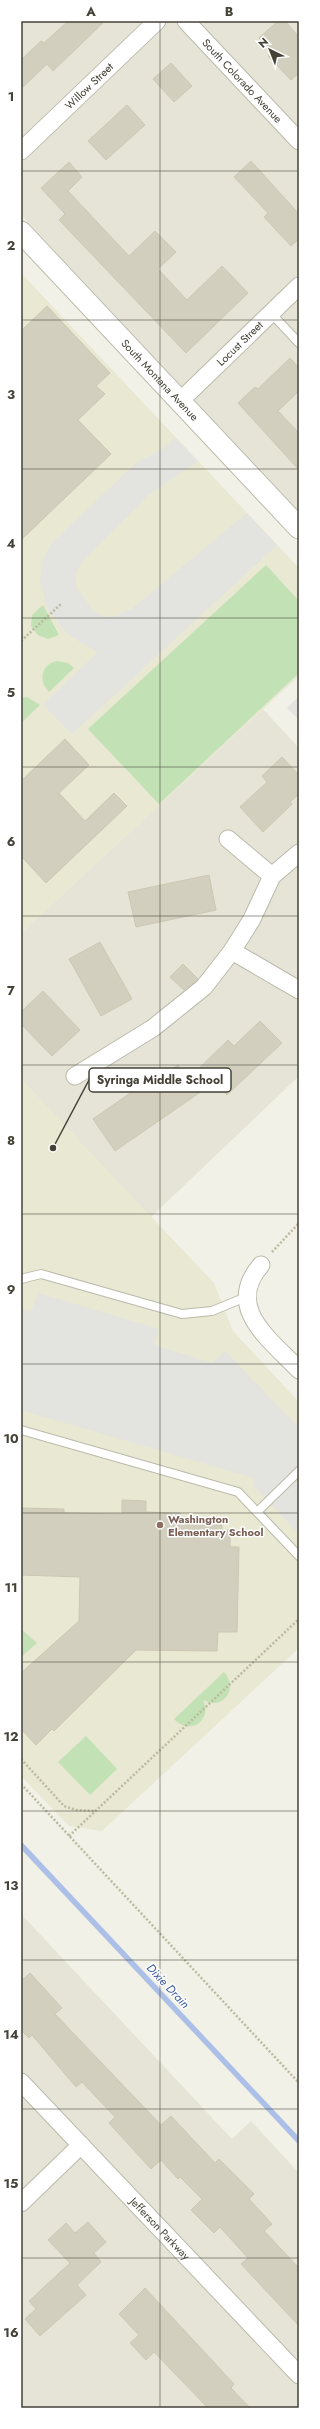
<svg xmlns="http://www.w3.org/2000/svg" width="320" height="2429" font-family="Jost,sans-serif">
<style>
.residential{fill:#e5e4d6}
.education{fill:#e9e8d3}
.green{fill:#c2e1b5}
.parking{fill:#e3e3df}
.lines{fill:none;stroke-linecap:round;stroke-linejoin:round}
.stream{stroke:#abbfe7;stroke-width:5.5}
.building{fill:#d2cfbe;stroke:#cbc8b2}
.service-casing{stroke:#bcbaab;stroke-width:10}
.minor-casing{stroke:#bcbaab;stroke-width:19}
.tertiary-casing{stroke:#bcbaab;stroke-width:23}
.path{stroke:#bcb99e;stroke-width:2.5;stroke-dasharray:2 2;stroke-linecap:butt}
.service{stroke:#fff;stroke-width:8}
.minor{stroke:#fff;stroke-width:17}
.tertiary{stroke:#fff;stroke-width:21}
.grid{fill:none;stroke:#444237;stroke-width:1;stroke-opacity:0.55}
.education-dot{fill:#8d6e63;stroke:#fff;stroke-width:1.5}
.labels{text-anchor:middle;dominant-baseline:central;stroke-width:3;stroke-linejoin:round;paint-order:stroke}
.street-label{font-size:11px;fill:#444237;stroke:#fff}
.education-label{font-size:11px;font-weight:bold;fill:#785e54;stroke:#fff;text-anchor:start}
.water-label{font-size:12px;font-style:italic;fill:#3e5da2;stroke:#fff}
.leader{fill:none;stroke:#444237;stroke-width:1.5}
.callout-dot{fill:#444237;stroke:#fff;stroke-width:1.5}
.callout{fill:#fff;stroke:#444237;stroke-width:1.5}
.callout-label{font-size:12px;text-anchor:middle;font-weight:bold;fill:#444237}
.neatline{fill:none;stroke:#444237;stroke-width:1.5}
.grid-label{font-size:13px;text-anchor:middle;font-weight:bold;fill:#444237}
</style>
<rect width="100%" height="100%" fill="#f1f1e7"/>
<!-- residential -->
<path class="residential" d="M21,21H299V511L21,215Z
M263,709L299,748V1076L150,1218L21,1079V933Z
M21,1914L232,2139L251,2121L299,2173V2408H21Z"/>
<!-- education -->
<path class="education" d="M21,273L299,568V676L21,933Z
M21,1079L214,1283L233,1331L299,1402V1648L102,1831L69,1826L21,1776Z"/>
<!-- green -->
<path class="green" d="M266,565L299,601V673L159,804L88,729Z
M43,605L59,635L48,639L38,635L31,626L32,615Z
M57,661L68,663L74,668L49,692C38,681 41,664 57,661Z
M27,697L40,705L21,723V698Z
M21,1629L37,1643L21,1657Z
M224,1672C239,1689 223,1711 203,1700C213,1721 189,1736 174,1719Z
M86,1736L117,1769L90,1795L58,1762Z"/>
<!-- parking -->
<path class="parking" d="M175,438L198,461L150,494L84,559L76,572V587L93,611L106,617L117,616L133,608L247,513L277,545L72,734L43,705L98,652L70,636L47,609L40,578L43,560L51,544L136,463L164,448Z
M299,696V720L287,708Z
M38,1293L159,1329L154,1345L212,1363L225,1351L299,1428V1534L253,1485L254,1478L21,1410V1308L31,1312Z"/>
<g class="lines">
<!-- stream -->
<path class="stream" d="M21,1845L299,2141"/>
</g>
<!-- building -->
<path class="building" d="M68,21H105L53,71L47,64L21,89V60L41,41L44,43Z
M278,21H285L299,37V73L291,80L268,56L272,53L259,38Z
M171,63L192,86L174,102L153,79Z
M127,105L145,125L106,160L88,141Z
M251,161L299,214V239L291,246L264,217L268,213L234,177Z
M69,162L82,177L68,191L129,256L155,231L176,252L158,269L187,300L222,266L248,293L186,353L59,220L65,214L41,188Z
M47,306L110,373L96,386L105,394L78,420L111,454L21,540V331Z
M290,358L299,368V391L278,411L299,433V470L238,403L255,387L258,389Z
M65,739L89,765L59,793L85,821L114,793L127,806L46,883L21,856V781Z
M282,757L299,775V794L290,802L292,804L263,832L240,807L267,782L262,776Z
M209,875L216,910L136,927L128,892Z
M100,942L132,999L101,1016L69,959Z
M183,964L198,979L184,990L170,977Z
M43,991L80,1030L52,1056L21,1024V1012Z
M260,1021L282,1043L227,1095L215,1082L115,1151L93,1119L136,1089L138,1092L178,1065L188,1079L228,1040L234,1046Z
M122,1500L146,1501V1512L180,1513V1524L222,1525V1530H230V1547H239L237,1632H218L217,1651L136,1650L54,1731L52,1729L36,1745L21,1729V1673L79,1621L80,1577L21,1575V1508L64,1509V1513L122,1514Z
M30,1973L62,2008L55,2014L161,2125L171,2116L215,2163L219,2159L254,2194L249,2199L272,2224L264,2231L299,2268V2326L241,2264L248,2258L220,2227L214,2233L191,2210L202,2199L180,2177L178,2179L161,2160L151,2169L109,2123L115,2117L82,2082L76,2087L32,2035L29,2038L21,2030V1981Z
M88,2222L106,2242L94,2253L101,2262L77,2285L86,2295L40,2336L25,2319L36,2309L29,2301L70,2263L48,2240L66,2223L75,2233Z
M145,2288L234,2384L231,2388L250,2408H208L154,2352L146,2360L130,2343L139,2335L119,2314Z"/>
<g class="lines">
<!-- service casing -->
<g class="service-casing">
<path id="service" d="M271,313L299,343
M21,1279L41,1274L182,1314L212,1311L246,1297
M21,1430L238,1492L299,1556
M257,1512L299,1471"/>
</g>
<!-- minor casing -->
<g class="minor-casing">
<g id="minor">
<path id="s1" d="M186,21L299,141"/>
<path id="s2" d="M21,151L157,21"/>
<path id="s3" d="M180,401L299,286"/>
<path d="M228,839L272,876"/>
<path d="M232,951L299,990"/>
<path d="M75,1076L153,1028L204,987L232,951L252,919L272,876L299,853"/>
<path d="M261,1265C224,1308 270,1339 299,1370"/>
<path id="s4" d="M21,2082L299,2375"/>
<path d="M21,2203L81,2145"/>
</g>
</g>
<!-- tertiary casing -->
<g class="tertiary-casing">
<g id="tertiary">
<path id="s5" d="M21,232L299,528"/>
</g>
</g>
<!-- path -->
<path class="path" d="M21,641L61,604
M272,1252L299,1223
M21,1759L64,1806L76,1810L95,1811
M21,1784L299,2083
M69,1836L299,1619"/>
<!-- service -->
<use href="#service" class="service"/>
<!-- minor -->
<use href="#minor" class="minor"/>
<!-- tertiary -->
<use href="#tertiary" class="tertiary"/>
</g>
<!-- grid -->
<path class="grid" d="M160,21V2408M21,171H299M21,320H299M21,469H299M21,618H299M21,767H299M21,916H299M21,1065H299M21,1214H299M21,1364H299M21,1513H299M21,1662H299M21,1811H299M21,1960H299M21,2109H299M21,2258H299"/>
<!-- markers -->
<circle class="education-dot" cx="160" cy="1525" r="4"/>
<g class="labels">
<!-- street labels -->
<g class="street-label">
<text stroke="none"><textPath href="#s1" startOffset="82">South Colorado Avenue</textPath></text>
<text stroke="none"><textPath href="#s2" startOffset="94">Willow Street</textPath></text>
<text stroke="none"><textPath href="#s3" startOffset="83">Locust Street</textPath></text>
<text stroke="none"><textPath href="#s5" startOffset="203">South Montana Avenue</textPath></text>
<text stroke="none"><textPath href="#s4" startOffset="202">Jefferson Parkway</textPath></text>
</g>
<!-- education labels -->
<g class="education-label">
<text x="168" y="1519">Washington<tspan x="168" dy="13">Elementary School</tspan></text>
</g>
<!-- water labels -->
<g class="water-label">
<text transform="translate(168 1986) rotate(47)">Dixie Drain</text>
</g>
</g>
<!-- callouts -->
<path class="leader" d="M53 1148L89 1080"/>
<circle class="callout-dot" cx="53" cy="1148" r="4"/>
<rect class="callout" x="89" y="1068" width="142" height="24" rx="4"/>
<g class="callout-label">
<text x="160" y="1084">Syringa Middle School</text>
</g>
<!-- border -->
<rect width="320" height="2429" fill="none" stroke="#ffffff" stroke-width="44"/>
<!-- north arrow -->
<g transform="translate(270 50) rotate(317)" stroke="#ffffff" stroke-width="3" paint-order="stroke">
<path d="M0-3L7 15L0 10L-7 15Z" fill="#444237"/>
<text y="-6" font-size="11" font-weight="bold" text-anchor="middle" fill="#444237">N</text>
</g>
<rect x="22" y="22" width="276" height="2385" class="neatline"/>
<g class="grid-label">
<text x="91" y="16">A</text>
<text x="229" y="16">B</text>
<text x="11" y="101">1</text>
<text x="11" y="250">2</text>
<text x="11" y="399">3</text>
<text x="11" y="548">4</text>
<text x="11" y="697">5</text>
<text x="11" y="846">6</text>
<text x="11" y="995">7</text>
<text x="11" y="1145">8</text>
<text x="11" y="1294">9</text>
<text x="11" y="1443">10</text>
<text x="11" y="1592">11</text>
<text x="11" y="1741">12</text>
<text x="11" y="1890">13</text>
<text x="11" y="2039">14</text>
<text x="11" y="2188">15</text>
<text x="11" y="2337">16</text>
</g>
</svg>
